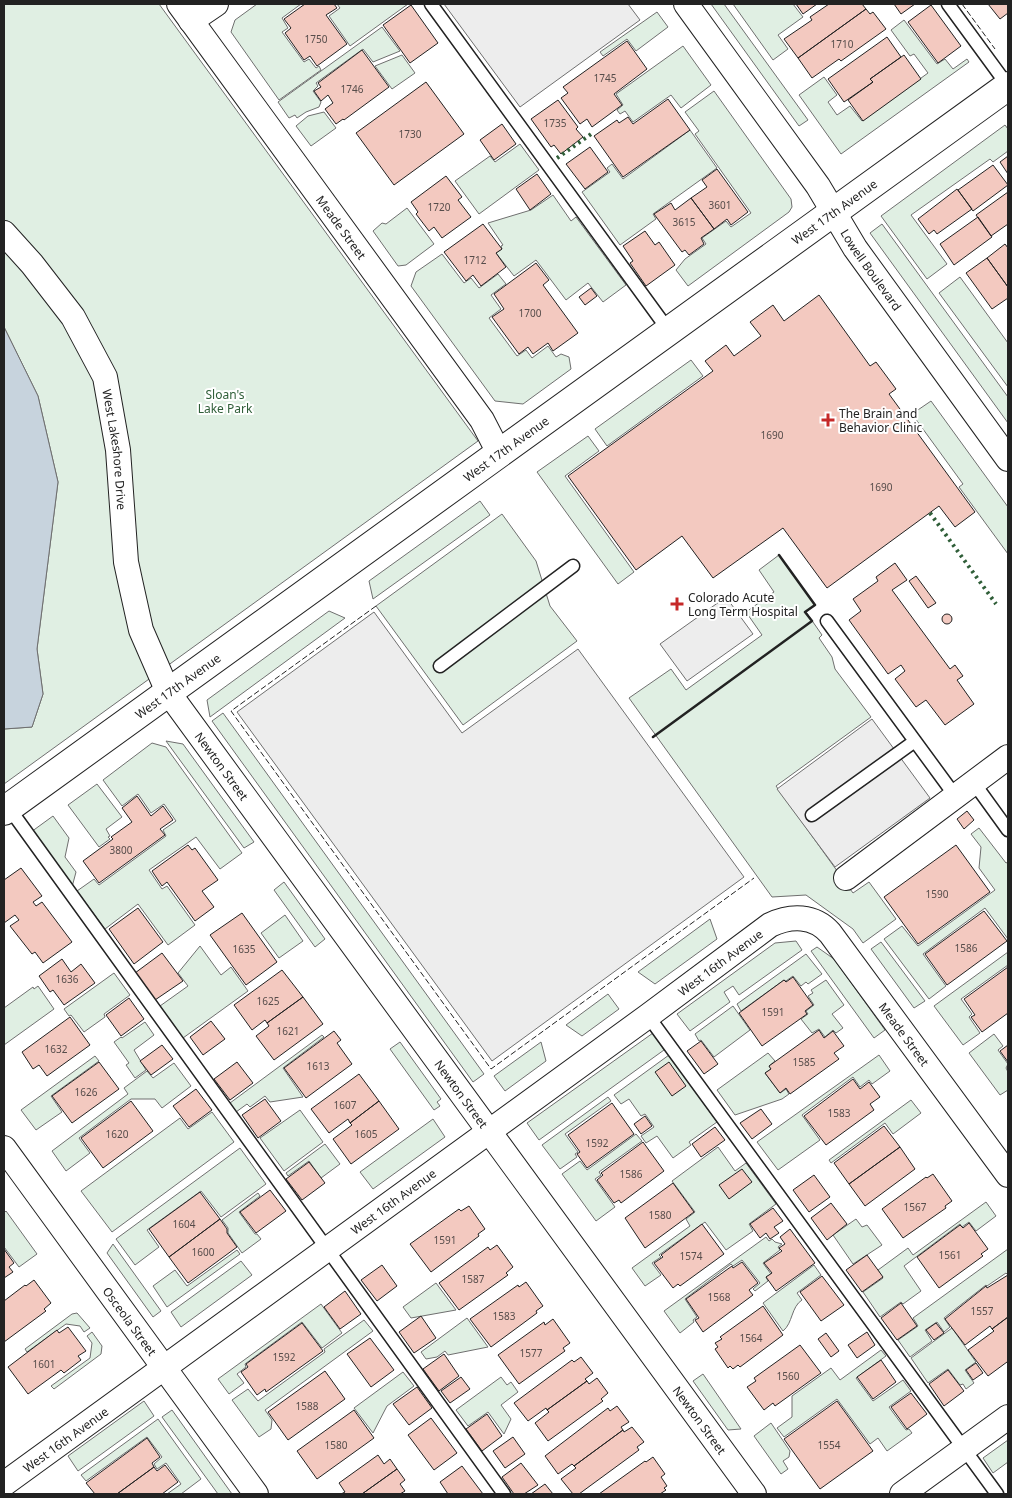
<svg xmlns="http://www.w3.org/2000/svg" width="1012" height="1498" font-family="'Noto Sans',sans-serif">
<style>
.green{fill:#e0efe3;stroke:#6f6f6f}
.parking{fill:#ededed;stroke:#6f6f6f}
.water{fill:#c7d3dd;stroke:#6f6f6f}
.building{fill:#f3c9c0;stroke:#222}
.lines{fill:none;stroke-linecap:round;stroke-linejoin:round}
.lane-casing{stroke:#222;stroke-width:15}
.street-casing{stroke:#222;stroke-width:26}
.secondary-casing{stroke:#222;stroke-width:30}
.lane{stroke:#fff;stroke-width:12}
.street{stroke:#fff;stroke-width:24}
.secondary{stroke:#fff;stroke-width:28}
.hedge{stroke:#2f5e38;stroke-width:4;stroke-dasharray:2.5 4;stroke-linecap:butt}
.fence{stroke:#222;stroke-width:1;stroke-dasharray:6 2.5;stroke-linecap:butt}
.wall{stroke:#222;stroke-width:2.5}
.poi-dot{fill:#c62828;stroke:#fff;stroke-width:2}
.labels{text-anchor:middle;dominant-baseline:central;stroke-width:4;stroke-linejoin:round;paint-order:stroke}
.number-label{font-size:10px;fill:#564c4a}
.street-label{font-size:12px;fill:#222;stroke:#fff}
.park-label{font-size:12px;fill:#2f5e38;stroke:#fff}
.poi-label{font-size:12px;fill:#222;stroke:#fff;text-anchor:start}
</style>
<rect width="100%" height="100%" fill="#fff"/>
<!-- green -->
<path class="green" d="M4,4H159L478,441L4,784V729L32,727L43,694L37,649L58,482L38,396L4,327Z
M257,4H301L282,18L288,28L282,32L304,62L309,59L316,68L319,66L321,70L279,100L231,32L235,20Z
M337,4H408L350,46L329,16L340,8Z
M711,4H724L808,120L799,126Z
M733,4H793L803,17L778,35L788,49L773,60Z
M657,12L668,27L636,51L627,39L603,56L600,52Z
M904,20L937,64L945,59L953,69L967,59L969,62L841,154L799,95L824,77L837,95L828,102L837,115L850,106L862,121L928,73L914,54L910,56L891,30Z
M382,27L400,51L373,62L363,49L316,83L318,86L313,91L321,102L319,107L306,112L297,118L295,115L289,118L278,102Z
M683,46L711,85L681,108L671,95L633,122L625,111L620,114L617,110L623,105L616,94Z
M402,55L415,73L392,89L375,66Z
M714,91L791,199L792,207L789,212L688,286L676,270L685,259L706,244L702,238L726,221L731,227L751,213L695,134L699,131L685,112Z
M324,112L336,128L311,146L296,126L308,116Z
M1005,125L1008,129V151L993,162L990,159L911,215L947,264L927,279L881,216Z
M690,130L717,168L653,214L656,219L620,245L582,192L610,172L607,168L612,164L623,179Z
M520,144L539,170L479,214L455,181L490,156L495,162Z
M553,195L571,221L576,217L626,285L603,302L588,283L566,300L536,260L514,276L496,253L502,249L501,246L503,245L488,223L531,210Z
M407,208L434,244L406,265L398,266L373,231L382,223L386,224Z
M882,224L1008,397V423L870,233Z
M442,254L464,283L471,278L479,288L498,274L506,284L491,295L501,309L489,318L517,356L526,350L532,358L548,346L556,357L561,354L569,357L571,369L523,404L495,401L411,286L416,272Z
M960,277L1008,343V387L939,293Z
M691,360L703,376L607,446L595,429Z
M931,401L1008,507V554L959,487L963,484L912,414Z
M588,436L599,451L565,476L634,572L618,584L537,472Z
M480,501L490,515L373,599L369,581Z
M502,514L536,561L550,606L577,641L463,725L376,606Z
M779,555L815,605L806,612L822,635L819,638L832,657L835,669L871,717L776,786L853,893L869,882L896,919L863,943L853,929L806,895L772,897L629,698L671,669L686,690L762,635L746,612L774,592L759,570Z
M329,611L345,618L210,717L207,700Z
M223,713L484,1074L473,1082L212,721Z
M166,741L183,744L254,842L244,848Z
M152,743L166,747L242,853L220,869L196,837L149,870L162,889L167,886L195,925L168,945L138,904L105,929L77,891L94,879L99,885L166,836L163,830L176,821L164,804L151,813L138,794L122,806L103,780Z
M97,784L122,817L106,829L110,836L108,837L110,839L99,847L68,805Z
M53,816L69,838L65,857L76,872L72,887L31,832Z
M979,828L1006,863L1008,862V939L985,908L923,954L946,986L929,999L884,939L902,926L918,946L995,890L979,868L981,847L971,834Z
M284,882L325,939L315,947L274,890Z
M285,915L303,941L279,958L261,933Z
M710,919L717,939L655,984L638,972Z
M796,941L802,950L739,995L733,986L724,992L730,1002L690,1031L677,1014L775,943Z
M881,942L925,1001L914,1008L871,949Z
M200,946L221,975L231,967L248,991L183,1038L160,1006L188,986L178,973Z
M817,947L834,959L885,1030L874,1038L811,951Z
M1008,952V965L961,999L972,1014L969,1017L980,1033L963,1045L934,1006Z
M806,954L822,974L808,984L806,982L801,986L793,976L786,981L784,980L741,1011L737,1004Z
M114,973L130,995L104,1014L105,1017L84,1032L71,1015L69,1016L64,1009Z
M826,980L844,1005L832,1014L843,1028L836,1033L833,1030L825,1037L819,1029L812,1033L801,1019L808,1014L806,1011L814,1005L808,996L813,993L811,990Z
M38,986L54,1009L4,1045V1008L33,987L34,989Z
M608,994L619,1009L582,1036L566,1025Z
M733,1006L750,1030L714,1057L701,1040L699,1041L695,1034Z
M145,1022L154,1035L134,1050L146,1070L135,1078L126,1065L129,1063L114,1042L121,1037L122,1038Z
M653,1033L664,1050L539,1140L527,1123Z
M994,1034L1003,1046L998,1050L1008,1064L1006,1068L1008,1072V1090L1000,1095L969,1053Z
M322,1035L324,1037L283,1068L303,1097L270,1102L265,1096L250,1107L247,1104L236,1112L230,1103Z
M400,1042L441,1099L437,1102L440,1106L434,1110L390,1049Z
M541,1042L546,1061L505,1091L494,1076Z
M768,1053L775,1061L769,1066L771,1069L765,1073L780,1093L786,1089L789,1094L782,1099L735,1115L717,1090Z
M669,1055L717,1122L689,1142L691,1145L673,1158L657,1136L646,1143L641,1136L654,1127L645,1114L641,1116L629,1099L621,1104L614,1095Z
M879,1055L890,1071L872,1084L869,1080L860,1087L853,1077L802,1115L820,1140L778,1170L757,1142Z
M95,1056L99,1061L51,1096L62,1112L36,1130L21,1110Z
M174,1063L191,1086L162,1108L155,1099H131L79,1138L90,1153L66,1171L52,1151L128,1094L124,1088L147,1071L153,1078Z
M608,1097L611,1101L565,1134L578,1152L575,1154L577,1157L560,1169L542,1145Z
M911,1100L921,1113L893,1134L885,1123L831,1163L829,1160Z
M300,1110L323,1142L284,1171L260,1138Z
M212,1112L234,1142L112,1232L81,1191L180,1118L188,1129Z
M433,1119L445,1137L373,1189L360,1172Z
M636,1134L642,1141L599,1172L601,1175L595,1179L615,1207L596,1221L562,1174L580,1161L587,1170Z
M325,1144L340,1164L321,1178L309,1161L288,1176L286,1173Z
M718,1147L735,1171L746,1163L776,1204L749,1224L753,1231L726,1250L705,1222L659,1255L661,1257L652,1263L661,1275L645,1286L632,1268L690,1226L686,1219L695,1212L672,1181Z
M240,1148L266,1184L221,1217L201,1191L147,1230L159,1247L135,1265L116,1239Z
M258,1193L260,1196L239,1212L255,1234H257L261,1239L242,1253L228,1233V1228L222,1220Z
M986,1202L996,1216L976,1231L969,1222L962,1227L960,1224L904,1266L921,1291L903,1304L901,1302L880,1317L863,1292L883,1278L878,1270L908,1248L913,1255Z
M6,1211L37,1254L19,1267L4,1247V1213Z
M856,1219L862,1227L867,1225L882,1245L853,1264L833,1235Z
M766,1237L769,1241L772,1239L775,1242L782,1244L778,1247L780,1250L763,1263L771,1274L766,1277L768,1281L755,1291L753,1289L760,1283L742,1260L733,1266L731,1264L685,1299L697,1317L693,1320L694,1322L680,1333L664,1311Z
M113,1244L161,1311L153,1317L107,1253Z
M1008,1249V1275L1006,1273L987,1286L986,1285L944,1318L950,1327L944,1332L937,1322L925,1330L932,1341L910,1357L898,1340L918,1326L913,1318Z
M237,1250L240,1254L167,1307L153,1286L175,1270L187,1286Z
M241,1261L252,1275L181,1327L171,1312Z
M814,1265L821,1275L797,1293L802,1300C791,1307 793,1323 783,1331L763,1303Z
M436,1283L456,1310L411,1318L403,1307Z
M321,1304L342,1333L322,1348L302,1322L245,1364L246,1367L237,1374L244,1383L229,1394L218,1379Z
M77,1313L90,1328L84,1332L80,1326L66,1324L27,1352L25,1349L72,1314Z
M467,1318L488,1347L448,1355L445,1351L437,1357L426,1359L421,1352Z
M364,1320L373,1331L265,1410L272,1420L271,1429L259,1437L232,1400L248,1389L258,1401L325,1352L324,1349Z
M952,1328L976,1362L965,1370L974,1383L966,1389L963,1384L960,1385L948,1369L928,1383L911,1358Z
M92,1332L102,1346L101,1354L54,1389L51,1386L90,1358L92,1343L87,1336Z
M881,1350L886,1356L856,1378L873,1401L903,1380L911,1391L889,1407L906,1430L909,1429L912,1433L887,1451L878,1438L870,1444L837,1399L784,1437L777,1428L792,1417V1396L831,1368L840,1380Z
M403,1372L414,1386L387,1406L373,1433L354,1408Z
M703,1374L741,1429L728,1430L693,1381Z
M501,1377L507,1385L511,1382L518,1392L501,1405L511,1419L504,1434L488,1412L468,1426L456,1410Z
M144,1401L154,1416L78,1471L68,1456Z
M172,1410L232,1494H218L162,1417Z
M158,1419L201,1479L181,1494H167L181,1484L166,1463L157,1469L154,1464L162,1457L147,1437L86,1481L81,1475Z
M771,1423L790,1451L789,1457L783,1461L788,1469L781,1474L754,1436Z
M1008,1440V1462L993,1473L983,1458Z"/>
<!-- parking -->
<path class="parking" d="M444,4H628L640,20L520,107Z
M726,597L753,634L687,681L660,644Z
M374,612L462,733L578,649L744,877L492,1061L237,712Z
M872,719L930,798L835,867L777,789Z"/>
<!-- water -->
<path class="water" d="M4,327L38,396L58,482L37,649L43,694L32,727L4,729Z"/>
<!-- building -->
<path class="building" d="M305,4H334L337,8L326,15L347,44L317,66L310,56L304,60L285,33L291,28L284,19Z
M796,4H817L803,14Z
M829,4H862L866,9L798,58L784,39L812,20L810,17Z
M894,4H915L901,14Z
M988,4H1008V13L1000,19Z
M411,5L438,43L410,63L383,25Z
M931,5L961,46L938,63L908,22Z
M866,9L870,14L873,12L886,29L841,61L839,59L812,78L798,58Z
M887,37L901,57L870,79L873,82L844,102L828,79Z
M627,41L647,69L614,94L622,105L592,127L587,119L580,124L561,98L568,93L563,87Z
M362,50L389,87L344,120L343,119L336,124L325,109L333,103L328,95L321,101L314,91L321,87L318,83Z
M904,55L921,79L863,121L848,100L873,82L870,79Z
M426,82L464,134L394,185L356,133Z
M668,99L690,130L623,177L594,136L617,120L619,123L628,117L633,124Z
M558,100L578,127L576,129L583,137L561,154L554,145L551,147L531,119Z
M502,124L516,144L494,160L480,140Z
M590,147L608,172L585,189L566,164Z
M1008,156V174L1000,162Z
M993,165L1008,185L973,211L958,190Z
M717,169L748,212L731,225L727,219L714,229L691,198L707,187L702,180Z
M537,174L551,194L530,210L516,189Z
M446,176L462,197L458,200L471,217L442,238L434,227L429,231L416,214L418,212L411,202Z
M957,189L972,209L937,234L934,230L929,234L918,219Z
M1008,192V224L991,236L976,215Z
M691,198L714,229L701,238L704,244L689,255L685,250L682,252L654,214L671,203L675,210Z
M978,217L992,237L954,265L940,244Z
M483,224L502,249L496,253L506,267L481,286L473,275L466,281L444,252Z
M645,231L655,245L659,242L675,265L646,286L630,263L633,261L623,246Z
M1005,244L1008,248V287L987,258Z
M987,258L1008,287V298L992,309L966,273Z
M536,263L549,280L543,285L578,333L553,351L548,343L533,354L528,347L519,354L492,317L504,309L494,294Z
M591,288L597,296L585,305L579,297Z
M819,295L870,366L876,362L896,389L889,394L975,512L955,527L939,506L827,588L783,528L713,578L682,536L636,570L568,476L713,371L705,361L726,345L734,356L761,336L750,322L773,305L784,321Z
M895,563L907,580L892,590L950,669L955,665L963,676L957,680L974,704L945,725L926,700L916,707L895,679L905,671L901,665L888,674L849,620L861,611L853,599L878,581L876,577Z
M916,576L936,603L928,608L909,581Z
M942 619a5 5 0 1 1 10 0a5 5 0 1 1-10 0Z
M137,796L151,816L163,806L173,820L160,829L165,835L99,883L83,861L113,839L111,837L132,822L122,808Z
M967,811L974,820L964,829L957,819Z
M188,845L192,850L195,848L218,880L202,891L214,907L195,921L167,882L162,886L152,871Z
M956,845L990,892L918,944L884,897Z
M21,868L42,896L33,902L36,906L42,902L72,942L43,963L35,952L32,954L10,926L19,920L15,915L4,923V880Z
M138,908L163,942L134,964L109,929Z
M984,911L1007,941L947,985L925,954Z
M242,913L277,962L246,985L210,935Z
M162,953L183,981L155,1000L135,973Z
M62,959L71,972L81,964L95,983L64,1005L53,990L50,992L39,976Z
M1008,967V1013L982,1032L971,1017L975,1015L964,999Z
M282,970L303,997L267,1023L265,1020L252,1030L234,1005Z
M793,977L813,1005L805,1011L807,1014L762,1046L739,1013L784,980L786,982Z
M303,997L323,1024L274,1060L256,1036L269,1026L267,1023Z
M129,998L144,1019L121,1036L106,1015Z
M70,1017L90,1045L47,1076L39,1065L33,1069L22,1052Z
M211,1021L225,1039L203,1055L190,1037Z
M819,1030L824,1038L833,1031L844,1046L834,1053L839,1059L790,1094L786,1088L780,1093L765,1073L771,1069L769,1066Z
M334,1031L341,1040L337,1043L352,1064L306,1098L284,1068Z
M701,1041L718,1064L704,1074L687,1051Z
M162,1045L173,1059L151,1075L140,1061Z
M1008,1045V1062L1000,1051Z
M99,1062L119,1089L72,1123L52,1096Z
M237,1062L253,1083L230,1100L214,1079Z
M669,1062L686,1086L672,1096L655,1072Z
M359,1074L379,1101L350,1123L348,1119L329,1133L311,1109Z
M853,1079L860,1089L869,1082L880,1097L870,1104L874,1110L826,1145L804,1116Z
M196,1089L212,1110L189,1127L173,1106Z
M265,1099L281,1121L258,1138L242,1115Z
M131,1101L153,1131L103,1168L81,1138Z
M379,1101L399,1129L351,1164L333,1139L352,1125L350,1123Z
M612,1103L634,1134L587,1168L577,1154L580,1152L568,1135Z
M761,1109L772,1124L752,1139L740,1123Z
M645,1116L652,1126L641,1134L634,1124Z
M884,1126L900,1147L849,1184L834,1163Z
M715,1127L725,1140L701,1157L692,1144Z
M643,1142L664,1171L621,1203L619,1200L614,1203L597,1180L603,1175L601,1173Z
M900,1147L915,1169L865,1206L849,1184Z
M309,1162L325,1183L302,1200L286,1179Z
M742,1169L752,1182L729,1199L719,1185Z
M933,1174L952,1201L945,1206L946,1208L903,1238L882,1209L926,1177L927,1178Z
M814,1175L830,1197L809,1212L793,1190Z
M673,1183L694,1212L645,1248L625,1218Z
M270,1190L286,1211L256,1233L240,1212Z
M200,1192L220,1219L169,1257L149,1229Z
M831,1203L847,1224L827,1240L811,1218Z
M469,1206L485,1229L478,1234L479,1236L431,1272L410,1244L459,1209L461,1211Z
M773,1208L783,1221L774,1227L779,1233L770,1239L766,1233L760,1238L750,1224Z
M220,1219L227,1229V1233L237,1247L188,1283L169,1257Z
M969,1223L988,1249L981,1254L983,1256L939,1288L917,1257L960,1225L963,1228Z
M702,1224L724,1254L680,1286L678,1284L673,1288L654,1263L663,1257L661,1255Z
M790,1229L815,1263L776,1291L766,1277L772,1273L764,1263L782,1251L779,1248L785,1244L780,1237Z
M497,1245L513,1267L506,1273L508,1275L459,1310L439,1283L488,1247L490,1250Z
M4,1249L14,1263L9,1267L13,1272L4,1278Z
M867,1255L883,1277L862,1292L846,1270Z
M742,1262L758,1283L749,1290L753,1295L703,1332L695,1320L699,1318L686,1299L732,1266L733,1268Z
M382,1265L397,1286L377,1301L361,1280Z
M1008,1275V1317L992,1329L990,1326L965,1345L945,1319L986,1286L987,1288Z
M822,1276L844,1305L821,1321L800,1292Z
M34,1280L51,1303L44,1309L46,1311L4,1342V1301L25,1285L26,1286Z
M526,1282L543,1306L536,1311L537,1313L491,1347L470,1319L518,1285L519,1287Z
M345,1291L361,1314L340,1329L324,1307Z
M901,1303L917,1326L897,1340L881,1318Z
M763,1306L783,1335L740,1367L738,1365L733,1369L730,1366L728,1368L715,1349L718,1347L715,1343L722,1339L720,1337Z
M421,1316L436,1338L414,1353L399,1332Z
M1008,1317V1363L1007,1362L988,1376L968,1350L994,1331L992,1329Z
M553,1319L570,1343L563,1348L565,1351L519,1384L498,1355L544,1322L545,1325Z
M302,1323L323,1351L266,1392L265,1389L257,1395L241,1372L248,1367L246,1364Z
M936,1323L944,1333L934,1340L926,1330Z
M68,1327L86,1351L78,1356L81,1360L64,1373L61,1370L28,1394L8,1367L57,1330L59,1333Z
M867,1332L875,1345L857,1358L848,1345Z
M826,1333L839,1351L831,1357L818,1339Z
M370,1338L394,1370L371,1387L347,1354Z
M800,1345L821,1373L775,1406L773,1403L764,1410L747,1387L756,1381L754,1378Z
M444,1354L459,1376L439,1391L423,1369Z
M581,1357L593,1373L585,1379L587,1381L547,1410L546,1408L528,1421L514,1403L572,1360L574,1362Z
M881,1360L896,1382L873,1399L857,1377Z
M976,1363L983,1373L973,1380L966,1370Z
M948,1370L964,1391L944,1406L929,1384Z
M325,1371L345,1399L288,1440L268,1412Z
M461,1377L470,1389L450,1403L441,1391Z
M597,1378L608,1393L601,1399L603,1401L548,1441L535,1423L549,1412L547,1410L587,1381L589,1384Z
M417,1387L432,1408L409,1425L393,1404Z
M911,1393L927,1414L907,1429L891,1407Z
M837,1401L873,1451L820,1489L784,1439Z
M617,1406L629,1422L621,1427L623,1430L574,1466L572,1464L558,1474L545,1456L608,1408L610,1411Z
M354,1410L374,1438L317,1479L297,1451Z
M487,1414L502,1436L482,1451L466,1429Z
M431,1418L457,1453L434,1470L408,1435Z
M632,1427L644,1442L637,1447L639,1450L579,1494H573L561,1479L576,1468L574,1466L623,1430L624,1432Z
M513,1437L525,1454L505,1468L493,1451Z
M147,1438L160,1457L152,1463L154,1467L117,1494H95L86,1483Z
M378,1455L384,1464L390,1459L397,1469L362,1494H341L345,1492L339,1483Z
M653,1457L665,1474L661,1477L667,1486L664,1488L666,1490L660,1494H599L645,1461L646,1462Z
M521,1463L538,1485L524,1494H514L502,1477Z
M165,1465L178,1482L162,1494H117L154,1467L157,1471Z
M462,1466L483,1494H448L440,1482Z
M397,1469L405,1480L400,1484L405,1491L400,1494H362Z
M545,1484L553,1494H531Z"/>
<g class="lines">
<!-- lane casing -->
<g class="lane-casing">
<path id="lane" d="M431,4L669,331
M948,4L1008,86
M827,621L956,797
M440,666L573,566
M974,783L1008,830
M9,808L504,1494
M812,815L915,741
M648,1016L997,1494"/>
</g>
<!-- street casing -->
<g class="street-casing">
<g id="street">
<path id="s1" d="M179,4L482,420L499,453"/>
<path id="s2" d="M686,4L818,186L855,248L1008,459"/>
<path d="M191,21L216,4"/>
<path id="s3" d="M4,233L32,264L73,317L105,377L118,450L126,562L131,585L141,630L168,692L754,1494"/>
<path d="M846,878L1008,757"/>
<path id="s4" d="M4,1148L256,1494"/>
<path id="s5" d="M4,1484L648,1016L770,925C791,915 814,915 830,933L1008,1175"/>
<path d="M902,1494L1008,1417"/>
</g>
</g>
<!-- secondary casing -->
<g class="secondary-casing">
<g id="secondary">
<path id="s6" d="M4,811L1008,86"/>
</g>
</g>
<!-- lane -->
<use href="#lane" class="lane"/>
<!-- street -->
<use href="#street" class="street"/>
<!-- secondary -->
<use href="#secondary" class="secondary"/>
<!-- hedge -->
<path class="hedge" d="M557,158L594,132
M930,513L996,604"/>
<!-- fence -->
<path class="fence" d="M962,4L995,49
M376,606L231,711L491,1069L754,878"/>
<!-- wall -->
<path class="wall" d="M653,737L812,621L805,612L815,605L779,555"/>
</g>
<!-- markers -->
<g class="poi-dot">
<path d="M825.5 412.5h5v5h5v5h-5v5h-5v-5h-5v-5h5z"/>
<path d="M674.5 596.5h5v5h5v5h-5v5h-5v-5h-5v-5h5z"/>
</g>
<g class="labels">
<!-- number labels -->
<g class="number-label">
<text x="316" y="39">1750</text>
<text x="842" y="44">1710</text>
<text x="605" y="78">1745</text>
<text x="352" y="89">1746</text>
<text x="555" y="123">1735</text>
<text x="410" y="134">1730</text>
<text x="720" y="205">3601</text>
<text x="439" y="207">1720</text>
<text x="684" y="222">3615</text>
<text x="475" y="260">1712</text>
<text x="530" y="313">1700</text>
<text x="772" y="435">1690</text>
<text x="881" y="487">1690</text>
<text x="121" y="850">3800</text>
<text x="937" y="894">1590</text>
<text x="966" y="948">1586</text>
<text x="244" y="949">1635</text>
<text x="67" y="979">1636</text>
<text x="268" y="1001">1625</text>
<text x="773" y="1012">1591</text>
<text x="288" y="1031">1621</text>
<text x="56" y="1049">1632</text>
<text x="804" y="1062">1585</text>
<text x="318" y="1066">1613</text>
<text x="86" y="1092">1626</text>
<text x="345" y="1105">1607</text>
<text x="839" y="1113">1583</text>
<text x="117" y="1134">1620</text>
<text x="366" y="1134">1605</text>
<text x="597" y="1143">1592</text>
<text x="631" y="1174">1586</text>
<text x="915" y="1207">1567</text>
<text x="660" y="1215">1580</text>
<text x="184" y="1224">1604</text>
<text x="445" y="1240">1591</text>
<text x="203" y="1252">1600</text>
<text x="950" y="1255">1561</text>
<text x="691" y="1256">1574</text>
<text x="473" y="1279">1587</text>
<text x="719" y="1297">1568</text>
<text x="982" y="1311">1557</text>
<text x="504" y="1316">1583</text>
<text x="751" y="1338">1564</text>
<text x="531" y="1353">1577</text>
<text x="284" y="1357">1592</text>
<text x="44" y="1364">1601</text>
<text x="788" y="1376">1560</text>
<text x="307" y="1406">1588</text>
<text x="336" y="1445">1580</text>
<text x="829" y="1445">1554</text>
</g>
<!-- street labels -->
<g class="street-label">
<text stroke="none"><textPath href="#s6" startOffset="1024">West 17th Avenue</textPath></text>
<text stroke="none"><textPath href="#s1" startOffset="276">Meade Street</textPath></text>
<text stroke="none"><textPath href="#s2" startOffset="324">Lowell Boulevard</textPath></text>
<text stroke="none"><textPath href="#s6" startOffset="619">West 17th Avenue</textPath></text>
<text stroke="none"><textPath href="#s3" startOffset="250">West Lakeshore Drive</textPath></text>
<text stroke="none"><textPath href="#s6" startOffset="214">West 17th Avenue</textPath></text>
<text stroke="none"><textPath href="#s3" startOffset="592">Newton Street</textPath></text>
<text stroke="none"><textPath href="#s5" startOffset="886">West 16th Avenue</textPath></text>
<text stroke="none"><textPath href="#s5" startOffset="1139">Meade Street</textPath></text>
<text stroke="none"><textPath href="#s3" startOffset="998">Newton Street</textPath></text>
<text stroke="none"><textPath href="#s5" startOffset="481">West 16th Avenue</textPath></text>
<text stroke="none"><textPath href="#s4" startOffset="214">Osceola Street</textPath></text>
<text stroke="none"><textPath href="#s3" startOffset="1402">Newton Street</textPath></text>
<text stroke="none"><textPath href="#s5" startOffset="76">West 16th Avenue</textPath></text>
</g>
<!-- park labels -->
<g class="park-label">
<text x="225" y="394">Sloan's<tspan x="225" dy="14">Lake Park</tspan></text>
</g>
<!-- poi labels -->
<g class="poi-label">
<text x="839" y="413">The Brain and<tspan x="839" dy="14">Behavior Clinic</tspan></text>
<text x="688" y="597">Colorado Acute<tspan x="688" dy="14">Long Term Hospital</tspan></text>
</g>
</g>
<!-- border -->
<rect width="1012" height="1498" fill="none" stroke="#222222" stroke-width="10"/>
</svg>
